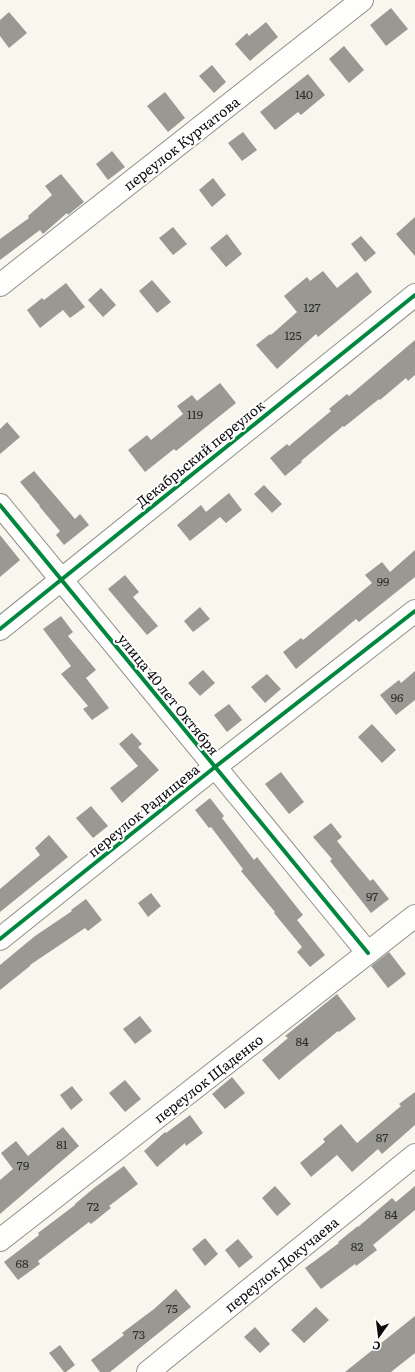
<svg xmlns="http://www.w3.org/2000/svg" width="415" height="1372" font-family="Literata,serif">
<style>
.building{fill:#9a9893}
.lines{fill:none;stroke-linecap:round;stroke-linejoin:round}
.minor-casing{stroke:#91908c;stroke-width:24}
.minor{stroke:#fefefc;stroke-width:22}
.cycleway-casing{stroke:#fff;stroke-width:6}
.cycleway{stroke:#00873e;stroke-width:4}
.labels{text-anchor:middle;dominant-baseline:central;stroke-width:4;stroke-linejoin:round;paint-order:stroke}
.number-label{font-size:12px;fill:#2e2e2c}
.street-label{font-size:14px;fill:#0a0a0a;stroke:#fff}
</style>
<rect width="100%" height="100%" fill="#f8f6ed"/>
<!-- building -->
<path class="building" d="M391,8L408,29L386,46L370,25Z
M9,12L27,33L9,48L0,36V20Z
M266,22L278,37L250,61L235,44L247,33L249,36Z
M344,46L364,70L349,83L329,59Z
M212,65L226,82L214,93L199,76Z
M308,74L325,95L301,115L298,112L275,130L260,112Z
M165,92L185,118L168,132L147,106Z
M243,132L257,150L242,161L228,143Z
M112,151L125,167L108,180L96,164Z
M61,174L84,202L68,215L67,213L43,234L40,230L0,260V239L29,218L28,216L52,195L45,186Z
M213,178L226,195L212,207L199,190Z
M415,217V256L396,234Z
M173,227L187,244L173,255L159,238Z
M227,234L242,254L226,267L210,248Z
M361,236L376,253L365,262L351,244Z
M323,271L337,288L357,272L372,292L318,337L316,334L277,369L256,345L270,334L271,335L297,312L284,296L307,277L310,281Z
M152,280L171,302L157,313L139,291Z
M66,283L85,307L70,318L63,310L40,328L27,310L42,298L44,300Z
M101,288L116,305L103,317L88,300Z
M415,340V375L408,381L406,378L380,400L379,399L344,427L343,426L301,461L302,462L285,476L270,458L287,444L289,446L331,411L329,409L347,394L349,396Z
M220,383L236,403L176,451L174,449L145,472L128,450L147,435L151,440L183,414L177,406L192,395L197,401Z
M7,422L20,437L0,454V429Z
M34,471L75,519L80,514L89,525L64,545L56,535L60,531L39,506H40L20,482Z
M264,485L282,504L272,513L254,494Z
M229,493L242,510L226,523L220,517L190,541L177,525L201,505L206,512Z
M0,535L20,560L0,577Z
M415,550V577L359,622L356,619L296,669L283,652L301,638L303,640L372,583L365,575L382,562L390,572Z
M125,575L139,592L133,597L158,626L147,635L108,589Z
M200,607L210,619L193,632L184,621Z
M61,616L73,632L68,636L96,670L86,678L109,708L92,720L83,709L88,706L61,674L71,666L43,629Z
M203,670L215,683L200,696L188,683Z
M415,671V700L396,715L380,695L399,680L401,683Z
M267,674L281,689L265,703L251,687Z
M229,704L242,720L227,732L214,715Z
M372,724L396,750L382,763L358,737Z
M132,733L142,744L138,747L159,770L122,803L110,788L138,766L119,744Z
M281,772L304,802L289,814L265,784Z
M210,798L224,816L222,818L254,860L257,857L303,915L297,920L325,955L310,967L297,952L302,947L274,913L275,912L241,871L243,869L211,827L209,828L195,810Z
M91,806L108,826L93,838L76,818Z
M331,823L342,837L337,841L370,881L373,879L389,899L371,913L330,861L332,859L313,837Z
M49,835L68,857L0,912V889L40,855L35,848Z
M151,893L161,906L148,917L138,903Z
M86,899L102,920L88,931L85,928L30,965V966L0,990V965L35,936L72,911L71,910Z
M389,952L406,974L388,988L371,966Z
M337,994L356,1019L339,1032L338,1031L294,1067L279,1080L262,1060L288,1038L285,1036Z
M140,1016L152,1031L135,1044L123,1029Z
M232,1077L245,1093L225,1109L212,1094Z
M125,1080L141,1099L125,1112L109,1093Z
M72,1086L83,1100L71,1110L60,1095Z
M415,1092V1125L382,1154L378,1149L352,1172L337,1155L311,1177L300,1163L325,1142L323,1139L341,1124L357,1143L401,1106L399,1104Z
M190,1115L203,1133L186,1146L185,1143L157,1167L144,1151L165,1132L166,1133Z
M63,1127L79,1146L0,1214V1180L13,1169L1,1153L16,1141L28,1156Z
M124,1166L138,1184L109,1206L111,1208L91,1224L89,1222L38,1261L40,1264L18,1280L4,1262L39,1235L38,1233L75,1205V1204L94,1188Z
M275,1186L291,1204L277,1216L262,1198Z
M415,1186V1210L373,1245L377,1250L356,1266L355,1264L321,1289L305,1268L339,1243L338,1242L358,1226V1227L392,1198L396,1202Z
M205,1238L218,1254L205,1266L192,1249Z
M238,1239L253,1257L239,1268L225,1250Z
M176,1289L191,1307L110,1372H100L91,1360L124,1335L122,1333L154,1309Z
M316,1307L329,1320L304,1343L291,1330Z
M415,1316V1353L391,1372H345Z
M255,1327L270,1344L260,1353L244,1337Z
M60,1345L75,1365L66,1372H64L49,1353Z"/>
<g class="lines">
<!-- minor casing -->
<g class="minor-casing">
<path id="minor" d="M0,285L362,0
M0,505L368,953
M0,629L415,295
M0,939L215,767L415,611
M0,1240L415,916
M148,1372L415,1155"/>
</g>
<!-- minor -->
<use href="#minor" class="minor"/>
<!-- cycleway casing -->
<g class="cycleway-casing">
<path id="cycleway" d="M0,505L368,953
M0,629L415,295
M0,939L215,767L415,611"/>
</g>
<!-- cycleway -->
<use href="#cycleway" class="cycleway"/>
</g>
<g class="labels">
<!-- number labels -->
<g class="number-label">
<text x="304" y="94">140</text>
<text x="312" y="307">127</text>
<text x="293" y="335">125</text>
<text x="195" y="414">119</text>
<text x="383" y="581">99</text>
<text x="397" y="697">96</text>
<text x="372" y="896">97</text>
<text x="302" y="1041">84</text>
<text x="382" y="1137">87</text>
<text x="62" y="1144">81</text>
<text x="23" y="1165">79</text>
<text x="93" y="1206">72</text>
<text x="391" y="1214">84</text>
<text x="357" y="1246">82</text>
<text x="22" y="1263">68</text>
<text x="172" y="1308">75</text>
<text x="139" y="1334">73</text>
</g>
<!-- street labels -->
<g class="street-label">
<text transform="translate(181 143) rotate(-38)">переулок Курчатова</text>
<text transform="translate(200 453) rotate(-39)">Декабрьский переулок</text>
<text transform="translate(169 694) rotate(51)">улица 40 лет Октября</text>
<text transform="translate(143 810) rotate(-39)">переулок Радищева</text>
<text transform="translate(208 1078) rotate(-38)">переулок Щаденко</text>
<text transform="translate(281 1264) rotate(-39)">переулок Докучаева</text>
</g>
</g>
<!-- north arrow -->
<g transform="translate(379 1336) rotate(194)" stroke="#ffffff" stroke-width="3" paint-order="stroke">
<path d="M0-3L7 15L0 10L-7 15Z" fill="#0a0a0a"/>
<text y="-6" font-size="11" font-weight="bold" text-anchor="middle" fill="#0a0a0a">С</text>
</g>
</svg>
